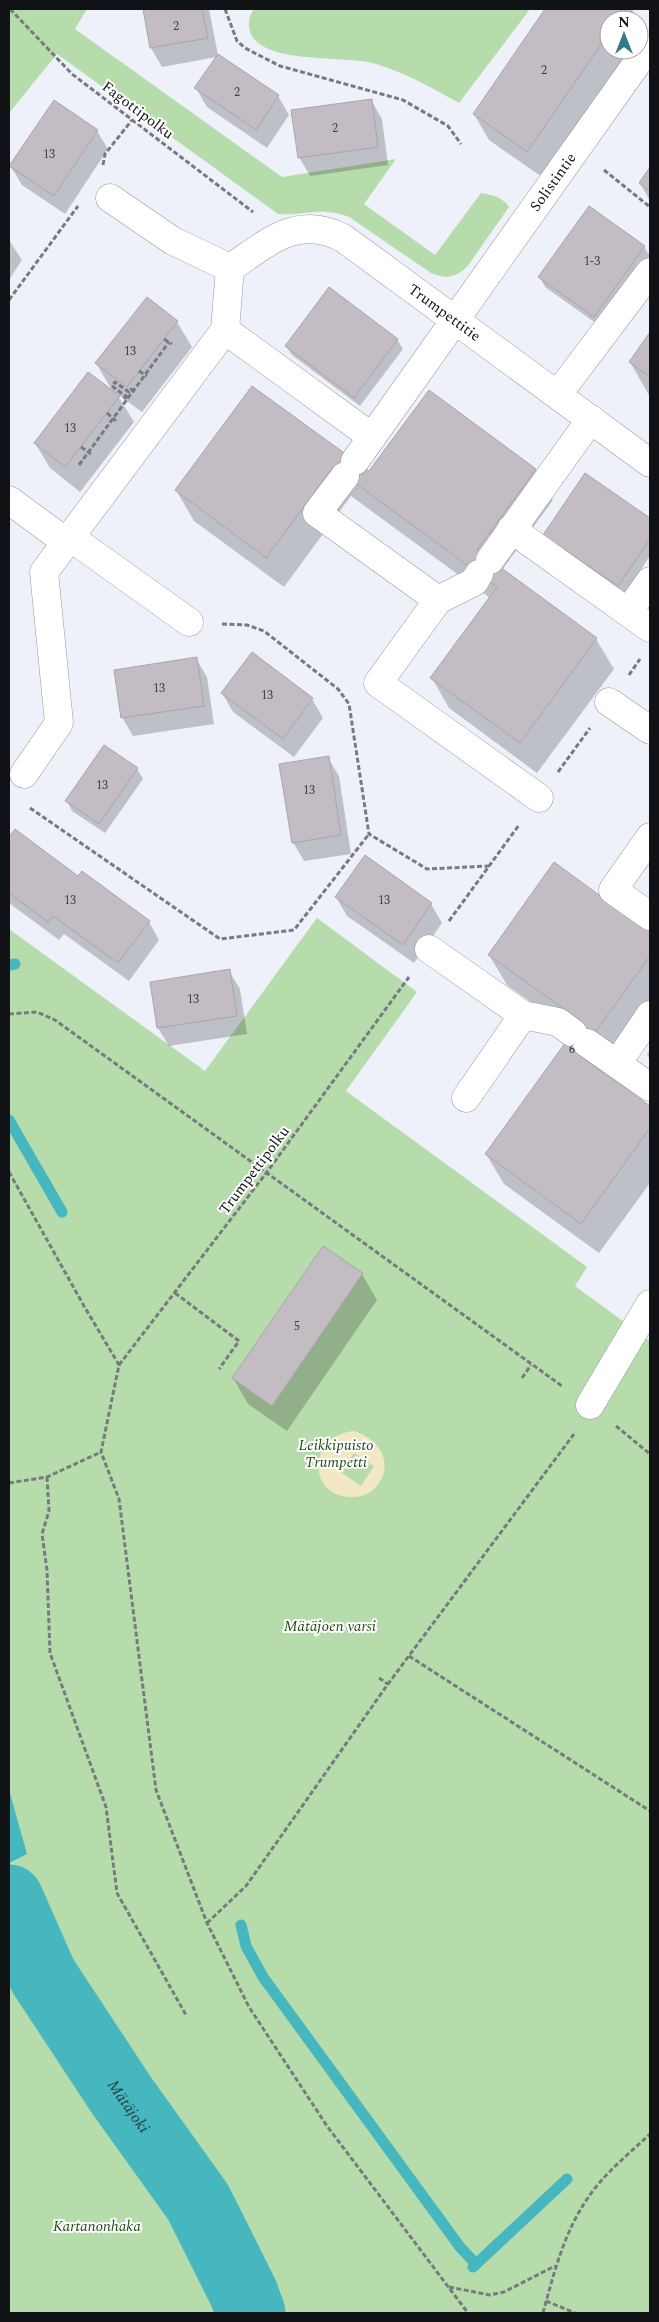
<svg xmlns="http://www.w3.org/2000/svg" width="659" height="2322" font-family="Spectral,serif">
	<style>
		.green { fill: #b6dcac }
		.sand { fill: #f2e8c3; fill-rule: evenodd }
		.water { fill: #46b6bf }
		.shadow { fill: #0003 }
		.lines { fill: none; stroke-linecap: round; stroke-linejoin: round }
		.stream { stroke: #46b6bf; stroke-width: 11 }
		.river { stroke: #46b6bf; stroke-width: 69 }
		.building { fill: #c3bcc2; stroke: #aca4ab }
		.minor-casing { stroke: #9699a1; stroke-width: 29 }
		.path { stroke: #787a80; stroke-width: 3; stroke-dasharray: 5 2.5; stroke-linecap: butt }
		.minor { stroke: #fff; stroke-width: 28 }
		.path-bridge { stroke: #787a80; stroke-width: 3; stroke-dasharray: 5 2.5; stroke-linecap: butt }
		.labels { text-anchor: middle; stroke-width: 4; stroke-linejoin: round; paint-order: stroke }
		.number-label { font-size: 12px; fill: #3e3c40 }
		.street-label { font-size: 15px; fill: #111215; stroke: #fff }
		.park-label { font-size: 15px; font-style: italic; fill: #224b16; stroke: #fff }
		.water-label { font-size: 16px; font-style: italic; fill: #253e41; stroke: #fff }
	</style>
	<rect width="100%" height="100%" fill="#eef1fa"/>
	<g class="green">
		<path d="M9,9H87L75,29L282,177L396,159L364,204L435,255L481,193C492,195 503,197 509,207L467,267C455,278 446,279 431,273L349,217C319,206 306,216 278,214L57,54L9,113Z"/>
		<path d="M254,9H530L459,103C432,88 406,73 376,64C349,55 264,65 251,34C247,24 249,16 254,9Z"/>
		<polygon points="317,918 417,992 346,1091 587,1267 575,1286 650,1341 650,2313 9,2313 9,929 205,1071"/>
	</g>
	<path class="sand" d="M353,1431C377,1437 396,1462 377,1486C371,1493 362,1497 353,1497C308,1498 306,1437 353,1431ZM354,1453L374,1466L361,1486L341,1472Z"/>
	<polygon class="water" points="9,1790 27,1854 9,1863"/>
	<g class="shadow">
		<polygon points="144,9 209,9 218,55 278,96 289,115 267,148 207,107 196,88 217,57 162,67 151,48"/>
		<polygon points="547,9 632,9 638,20 609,20 609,50 630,50 542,177 489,140 474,114"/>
		<polygon points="639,22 644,30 639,37"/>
		<polygon points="371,100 382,119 388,165 310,176 299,157"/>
		<polygon points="97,131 108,149 65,214 22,185 11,167"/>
		<polygon points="650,169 650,201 640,183"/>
		<polygon points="9,240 22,260 9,280"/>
		<polygon points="644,247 650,256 600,326 545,287 540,277"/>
		<polygon points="177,322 192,347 142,412 117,394 134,422 80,492 50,468 35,443 113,392 96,363"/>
		<polygon points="650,334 650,397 630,362"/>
		<polygon points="397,339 403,349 360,406 292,355 286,346"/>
		<polygon points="252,387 370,473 535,470 553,500 502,570 596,639 614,669 537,773 449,708 432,678 490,598 351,496 284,587 194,521 176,490"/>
		<polygon points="585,475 650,519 650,556 624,595 550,544 544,535"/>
		<polygon points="252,654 312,699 323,718 294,757 233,712 222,693"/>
		<polygon points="196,659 207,677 214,724 133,736 122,717"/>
		<polygon points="105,747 137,769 143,779 105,833 72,811 67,801"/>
		<polygon points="328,758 339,776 351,854 304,861 293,842"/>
		<polygon points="15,831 78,878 149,922 159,940 129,981 64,934 59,940 9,903 9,840"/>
		<polygon points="365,857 431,904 442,923 414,963 347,916 336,897"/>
		<polygon points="650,927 650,1010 604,1074 650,1108 650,1183 599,1253 504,1184 486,1154 574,1033 507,985 489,955 647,932"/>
		<polygon points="229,971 240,989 247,1034 169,1046 158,1028"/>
		<polygon points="650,1050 650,1060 647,1054"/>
		<polygon points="362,1274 377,1300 287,1431 248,1404 233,1378"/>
	</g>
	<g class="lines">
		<g class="stream">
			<polyline points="9,965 15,964"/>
			<polyline points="9,1120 62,1212"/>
			<polyline points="241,1925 246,1946 263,1977 460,2247 476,2264"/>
			<polyline points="473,2267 567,2179"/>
		</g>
		<path class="river" id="s1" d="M9,1899L43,1976L122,2096L198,2202L244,2294L251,2313"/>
	</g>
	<g class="building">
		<polygon points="143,9 202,9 208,38 150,48"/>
		<polygon points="545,9 626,9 618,20 609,20 609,33 527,152 473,114"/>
		<polygon points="218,54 279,95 256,130 194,88"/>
		<polygon points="372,99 378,147 298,158 291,110"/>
		<polygon points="54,100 98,130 54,196 9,166"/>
		<polygon points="650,167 650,191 639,183"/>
		<polygon points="589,206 645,246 594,317 538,277"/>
		<polygon points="329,287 398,339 354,398 285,346"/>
		<polygon points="147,297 178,321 127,387 95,363"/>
		<polygon points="650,332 650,377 629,362"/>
		<polygon points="88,372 120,396 65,467 34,443"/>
		<polygon points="252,386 369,471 429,390 536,469 477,550 597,638 520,743 430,678 497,587 333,467 266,558 175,490"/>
		<polygon points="585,473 650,518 650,539 618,586 543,535"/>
		<polygon points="252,652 313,698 283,739 221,693"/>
		<polygon points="197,657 204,706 121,718 114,670"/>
		<polygon points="104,745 138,768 99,824 65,801"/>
		<polygon points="329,756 341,835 292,843 279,764"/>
		<polygon points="15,829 78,876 82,871 150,921 118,963 53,916 48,922 9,893 9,837"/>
		<polygon points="365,855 432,903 403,945 335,897"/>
		<polygon points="554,862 647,930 650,925 650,956 579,1055 650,1106 650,1128 581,1224 485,1154 581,1021 488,955"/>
		<polygon points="230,969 237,1016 157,1028 150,982"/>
		<polygon points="323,1246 363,1273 272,1406 232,1378"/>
	</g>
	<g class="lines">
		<defs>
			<g id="minor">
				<polyline points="110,198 173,241 230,268"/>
				<path id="s2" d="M230,268C268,243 297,214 343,238L650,463"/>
				<polyline points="225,330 372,437"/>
				<polyline points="558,394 650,272"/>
				<path id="s3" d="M355,461L650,45"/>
				<polyline points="345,476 317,513 438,600"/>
				<polyline points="9,500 66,542"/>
				<polyline points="511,529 650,628"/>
				<polyline points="70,537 189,622"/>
				<polyline points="490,560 591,419"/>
				<polyline points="479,574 474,582 438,600 378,683 539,798"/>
				<polyline points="628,612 650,581"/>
				<polyline points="609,702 650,730"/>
				<polyline points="24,774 59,723 44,572 225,330 230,268"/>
				<polyline points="650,837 613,890 650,916"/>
				<polyline points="429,949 523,1015 558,1022 573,1033"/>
				<polyline points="587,1043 650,1087"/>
				<polyline points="617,1064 650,1015"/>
				<polyline points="466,1098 523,1015"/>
				<polyline points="590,1405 650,1304"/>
			</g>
		</defs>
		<use href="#minor" class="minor-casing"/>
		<g class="path">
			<polyline points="10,9 72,74 253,212"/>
			<polyline points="225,9 237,41 245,48 280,66 403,100 448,126 461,144"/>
			<polyline points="103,165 105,154 132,120"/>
			<polyline points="604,170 650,207"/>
			<polyline points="9,300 78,206"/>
			<polyline points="164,339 172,344"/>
			<polyline points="139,371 147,376"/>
			<polyline points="128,398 112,386 115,382 129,392 131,389 136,392"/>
			<polyline points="107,413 116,421"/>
			<polyline points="81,447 91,454"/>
			<polyline points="222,624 247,625 264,631 338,689 349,704 369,834 427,869 489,866"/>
			<polyline points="629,675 640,659"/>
			<polyline points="558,772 590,728"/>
			<polyline points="30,808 220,939 294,930 369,834"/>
			<polyline points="449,921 519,825"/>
			<polyline points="9,1014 37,1012 55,1020 562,1386"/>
			<polyline points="9,1172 84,1306 119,1365 101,1452 119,1499 156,1790 207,1923 249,2007 327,2126 468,2313"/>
			<polyline points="175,1293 239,1341 219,1369"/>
			<polyline points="119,1365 267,1172 409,977"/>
			<polyline points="522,1378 531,1365"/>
			<polyline points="616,1426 650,1454"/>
			<polyline points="47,1477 49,1511 42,1534 47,1570 50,1653 106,1807 117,1893 186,2015"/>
			<polyline points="9,1483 47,1477 101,1452"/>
			<polyline points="409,1656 650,1811"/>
			<polyline points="379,1678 388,1684"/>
			<polyline points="207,1923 246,1886 388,1684 574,1434"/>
			<polyline points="449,2287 490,2295 504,2292 555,2266"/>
			<polyline points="546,2301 575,2313"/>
			<path d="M543,2313C555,2269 566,2224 596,2187C611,2168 632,2151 650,2134"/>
		</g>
		<use href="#minor" class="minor"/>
		<g class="path-bridge">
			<polyline points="124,399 129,392"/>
			<polyline points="79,465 169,342"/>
		</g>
	</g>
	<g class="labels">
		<g class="number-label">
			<text x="176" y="30">2</text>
			<text x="544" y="74">2</text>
			<text x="237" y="96">2</text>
			<text x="335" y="132">2</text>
			<text x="49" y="158">13</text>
			<text x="592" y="265">1-3</text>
			<text x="130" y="355">13</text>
			<text x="70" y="432">13</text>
			<text x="159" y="692">13</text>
			<text x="267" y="699">13</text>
			<text x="102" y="789">13</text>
			<text x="309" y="794">13</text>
			<text x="70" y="904">13</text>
			<text x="384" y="904">13</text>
			<text x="193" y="1003">13</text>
			<text x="572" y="1053">6</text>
			<text x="297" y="1330">5</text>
		</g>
		<g class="street-label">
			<text transform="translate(138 110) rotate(37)" y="5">Fagottipolku</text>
			<text dy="5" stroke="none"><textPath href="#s3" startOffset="342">Solistintie</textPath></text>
			<text dy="5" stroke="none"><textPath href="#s2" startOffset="251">Trumpettitie</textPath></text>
			<text transform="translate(254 1170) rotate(-53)" y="5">Trumpettipolku</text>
		</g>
		<g class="park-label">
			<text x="336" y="1450">Leikkipuisto<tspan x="336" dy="17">Trumpetti</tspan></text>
			<text x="330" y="1631">Mätäjoen varsi</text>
			<text x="97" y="2231">Kartanonhaka</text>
		</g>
		<g class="water-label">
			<text dy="6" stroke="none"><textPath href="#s1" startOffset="240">Mätäjoki</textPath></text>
		</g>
	</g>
	<rect width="659" height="2322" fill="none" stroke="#111215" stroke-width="20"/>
	<g transform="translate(624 35)"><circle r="24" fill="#ffffff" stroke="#a0a0a1"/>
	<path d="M0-4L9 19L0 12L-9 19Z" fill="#357b86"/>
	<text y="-8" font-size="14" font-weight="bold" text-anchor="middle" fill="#111215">N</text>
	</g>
</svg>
